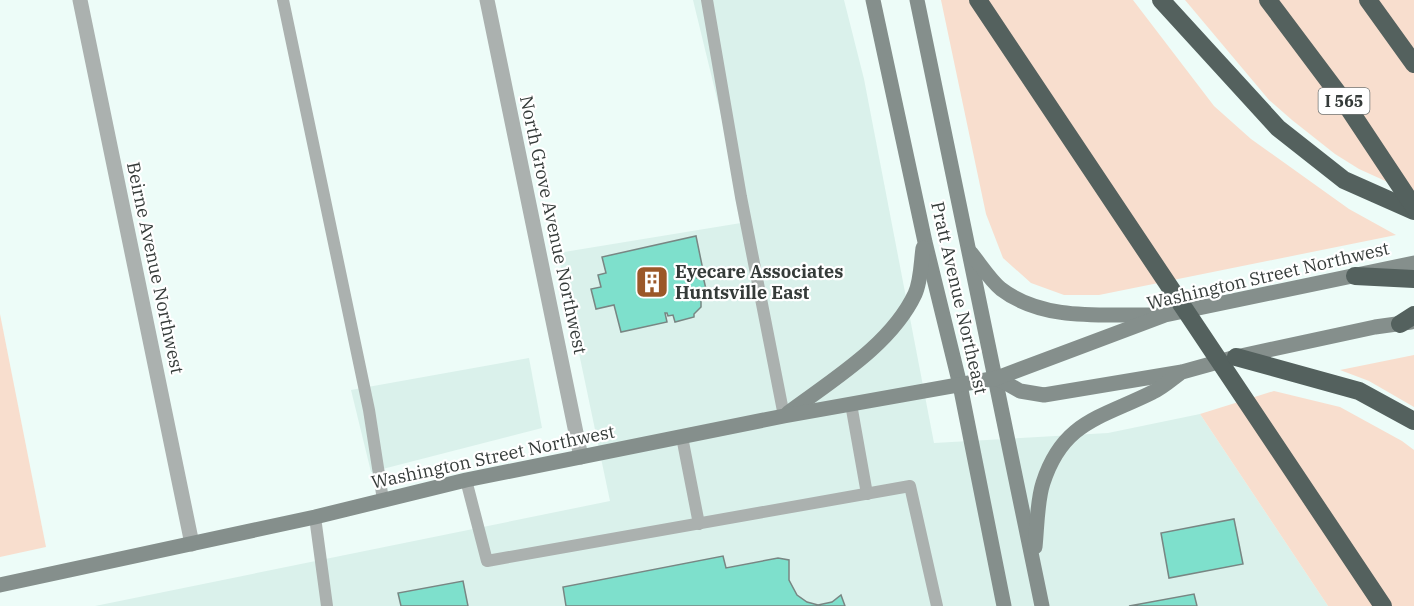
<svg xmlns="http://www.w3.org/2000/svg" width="1414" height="606" font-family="'IBM Plex Serif',serif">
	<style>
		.built { fill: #daf1eb }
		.green { fill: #f8dece }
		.building { fill: #7ee0cc; stroke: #788683; stroke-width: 1.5 }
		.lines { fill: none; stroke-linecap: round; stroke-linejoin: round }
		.service { stroke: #abb1af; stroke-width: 12 }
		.minor { stroke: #abb1af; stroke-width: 15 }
		.secondary { stroke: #858f8c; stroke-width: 15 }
		.motorway { stroke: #54615e; stroke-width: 18 }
		.labels { text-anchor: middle; stroke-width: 4.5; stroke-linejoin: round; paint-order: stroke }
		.shield { fill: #fff; stroke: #727674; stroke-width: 1.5 }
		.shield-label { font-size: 16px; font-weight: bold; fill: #353b39 }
		.street-label { font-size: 18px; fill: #353b39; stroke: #fff }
		.poi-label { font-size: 18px; font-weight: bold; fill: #353b39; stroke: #fff; text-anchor: start }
	</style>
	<rect width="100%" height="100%" fill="#edfcf8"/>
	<g class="built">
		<polygon points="693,0 844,0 864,79 934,443 1108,433 1200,414 1328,606 95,606 610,501 558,253 747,222"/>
		<polygon points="529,358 542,428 371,472 351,390"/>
	</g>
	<g class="green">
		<polygon points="941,0 1133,0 1214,106 1251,139 1349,209 1396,235 1099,295 1064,295 1031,283 1003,258 986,214"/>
		<polygon points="1185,0 1414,0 1414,194 1359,169 1335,154 1292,120 1269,100"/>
		<polygon points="0,314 46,547 0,557"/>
		<polygon points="1414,355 1414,407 1369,381 1340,370"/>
		<polygon points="1274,391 1340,407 1402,441 1414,450 1414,606 1328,606 1200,414"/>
	</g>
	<g class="building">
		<polygon points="696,236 703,270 694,272 694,275 696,274 697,278 703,276 708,298 701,299 701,307 694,314 694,317 675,322 673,315 668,316 667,313 665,313 667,322 621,332 614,305 596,309 591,289 601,287 598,275 606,273 602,257"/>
		<polygon points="1234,519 1243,564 1169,578 1161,533"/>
		<polygon points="723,556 726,568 778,558 789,560 789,580 797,595 807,602 818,605 832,602 841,595 845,606 566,606 563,587"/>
		<polygon points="463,581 468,606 401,606 398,593"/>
		<polygon points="1194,594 1197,606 1129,606"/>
	</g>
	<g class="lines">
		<g class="service">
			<polyline points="283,0 369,410 383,500"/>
			<polyline points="707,0 741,197 784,416"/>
			<polyline points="851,404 867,494"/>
			<polyline points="682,437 699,524"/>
			<polyline points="466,480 487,561 910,486 937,606"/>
			<polyline points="315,517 327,606"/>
		</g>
		<g class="minor">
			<polyline points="80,0 192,544"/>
			<polyline points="487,0 581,457"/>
		</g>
		<g class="secondary">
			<polyline points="873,0 925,242 960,385 1004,606"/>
			<polyline points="917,0 1042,606"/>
			<path d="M971,253C980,264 990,280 1001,289C1044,322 1105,314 1156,315"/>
			<polyline points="997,378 1020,391 1044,395 1182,372 1236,357 1375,327 1411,322"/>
			<path d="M788,413C832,380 891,345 915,294C921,281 921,262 923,248"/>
			<path d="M1035,547C1037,528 1037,501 1043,483C1063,421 1101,418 1153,392C1162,388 1171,380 1179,374"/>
			<polyline points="0,585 315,517 466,480 784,416 997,378 1165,315 1414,263"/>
		</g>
		<g class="motorway">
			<polyline points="978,0 1383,606"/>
			<polyline points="1161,0 1278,128 1344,180 1414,211"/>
			<polyline points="1268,0 1343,100 1414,207"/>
			<polyline points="1368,0 1414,64"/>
			<polyline points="1355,276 1414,279"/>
			<polyline points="1400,324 1414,315"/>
			<polyline points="1236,357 1359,391 1414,421"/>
		</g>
	</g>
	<defs>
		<symbol id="building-square" viewBox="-11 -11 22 22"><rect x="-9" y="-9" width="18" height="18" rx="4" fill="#9b5829" stroke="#fff"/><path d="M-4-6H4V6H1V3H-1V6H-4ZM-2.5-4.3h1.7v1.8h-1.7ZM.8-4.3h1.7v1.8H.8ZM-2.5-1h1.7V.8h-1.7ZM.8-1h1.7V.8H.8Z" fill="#fff"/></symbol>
	</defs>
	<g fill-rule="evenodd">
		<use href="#building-square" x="633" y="263" width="38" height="38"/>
	</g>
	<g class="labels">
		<rect class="shield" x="1318.5" y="88" width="51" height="26" rx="4.5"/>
		<g class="shield-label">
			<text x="1344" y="107">I 565</text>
		</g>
		<g class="street-label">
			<text transform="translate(553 225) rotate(78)" y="6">North Grove Avenue Northwest</text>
			<text transform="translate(155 268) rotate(78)" y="6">Beirne Avenue Northwest</text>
			<text transform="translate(1268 276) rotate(-13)" y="6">Washington Street Northwest</text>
			<text transform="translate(959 298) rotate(77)" y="6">Pratt Avenue Northeast</text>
			<text transform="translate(493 457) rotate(-12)" y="6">Washington Street Northwest</text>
		</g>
		<g class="poi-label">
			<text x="675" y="278">Eyecare Associates<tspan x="675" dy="21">Huntsville East</tspan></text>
		</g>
	</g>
</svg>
